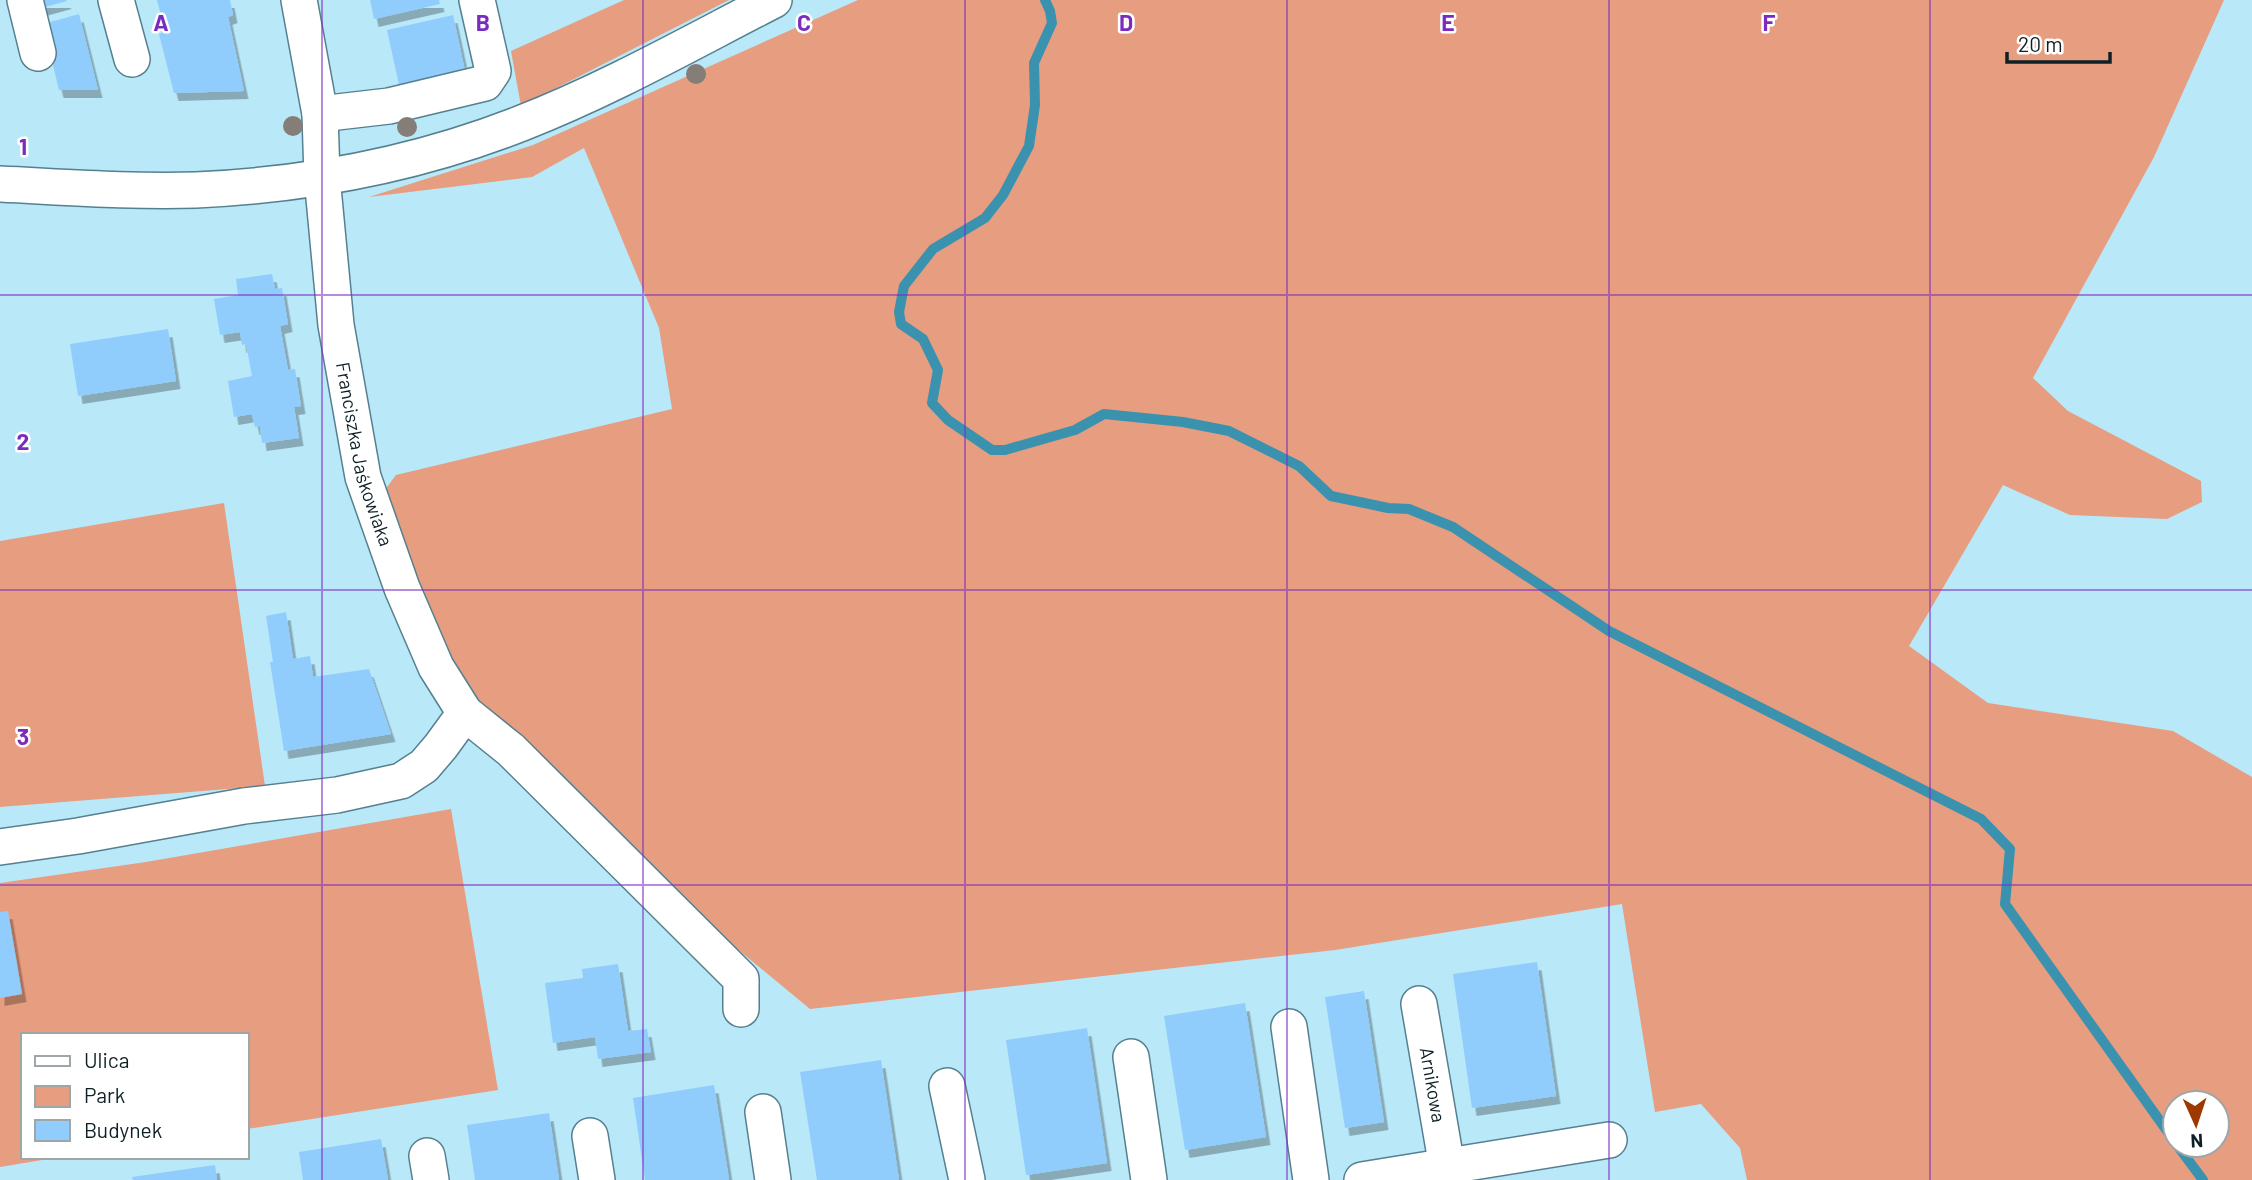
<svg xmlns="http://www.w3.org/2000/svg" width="2252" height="1180" font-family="Barlow,sans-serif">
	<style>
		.green { fill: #e69d80; fill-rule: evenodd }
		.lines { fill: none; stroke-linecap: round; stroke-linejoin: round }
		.stream { stroke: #3a92af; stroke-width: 10 }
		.building { fill: #90cdfd; filter: url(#shadow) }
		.minor-casing { stroke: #55808f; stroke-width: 38 }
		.minor { stroke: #fff; stroke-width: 35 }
		.tree { fill: #857d77 }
		.grid { fill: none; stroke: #7b2cbf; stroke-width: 2; stroke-opacity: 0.55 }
		.labels { text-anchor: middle; stroke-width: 5; stroke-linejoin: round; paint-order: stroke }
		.street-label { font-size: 19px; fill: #0e2026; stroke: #fff }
		.grid-label { font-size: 23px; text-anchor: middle; font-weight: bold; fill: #7b2cbf; stroke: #fff; stroke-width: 5; stroke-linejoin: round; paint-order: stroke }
	</style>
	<defs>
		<filter id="shadow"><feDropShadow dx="4.5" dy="8" stdDeviation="0" flood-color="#0004"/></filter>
	</defs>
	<rect width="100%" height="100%" fill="#b9e8f9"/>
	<g class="green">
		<polygon points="624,0 729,0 521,106 511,51"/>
		<path d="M858,0H2224L2154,157L2033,378L2068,411L2201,481L2202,502L2167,519L2070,515L2003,485L1909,646L1988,703L2173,731L2252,777V1180H1747L1740,1148L1701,1104L1655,1112L1622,904L1335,950L810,1009L671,894L476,699L449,662L381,495L396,475L672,409L659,328L584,148L532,177L369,197L533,145ZM2175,1103H2217V1145H2175Z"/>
		<polygon points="224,503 265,786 0,807 0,541"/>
		<polygon points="451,809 498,1090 247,1129 247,1035 23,1035 23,1157 60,1157 0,1167 0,883 146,862"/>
	</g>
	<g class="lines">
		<g class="stream">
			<polyline points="1045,0 1050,11 1052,23 1034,63 1035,105 1029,146 1003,195 985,218 933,249 904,286 899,312 901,324 923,339 938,370 932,403 948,420 992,450 1005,450 1075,430 1104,414 1183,422 1229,431 1299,466 1331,496 1388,508 1409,509 1453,527 1609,631 1981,819 2010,849 2005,904 2175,1142"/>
			<polyline points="2177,1145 2203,1180"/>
		</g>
	</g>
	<g class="building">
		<polygon points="35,0 66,0 67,1 38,9"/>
		<polygon points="157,0 230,0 233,15 228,17 244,91 174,93 159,34 165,31"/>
		<polygon points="370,0 439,0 440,4 374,19"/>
		<polygon points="79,14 98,90 59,90 43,24"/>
		<polygon points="453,15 465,71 399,85 387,30"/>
		<polygon points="272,274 275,289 282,288 288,324 280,326 288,370 295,369 301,406 294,407 299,438 262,443 260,426 255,427 252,414 234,417 228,381 252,376 246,344 242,345 240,332 220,335 214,299 238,295 236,279"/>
		<polygon points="168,329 176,381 78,396 70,344"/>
		<polygon points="286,612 293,659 310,656 313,677 369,669 391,734 284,751 270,662 273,662 266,616"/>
		<polygon points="8,911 22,994 0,998 0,912"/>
		<polygon points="1537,962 1556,1096 1472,1108 1453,974"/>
		<polygon points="618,964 628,1031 647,1029 651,1052 598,1059 595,1037 553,1043 545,983 583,978 582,969"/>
		<polygon points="1364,991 1384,1122 1345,1128 1325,997"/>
		<polygon points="1245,1003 1266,1137 1185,1150 1164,1016"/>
		<polygon points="1087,1028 1107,1163 1026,1175 1006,1040"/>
		<polygon points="881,1060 899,1180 817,1180 800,1072"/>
		<polygon points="714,1085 729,1180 645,1180 633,1098"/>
		<polygon points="549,1113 559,1180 475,1180 467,1125"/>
		<polygon points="381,1139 388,1180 303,1180 299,1152"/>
		<polygon points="215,1165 217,1180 133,1180 132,1177"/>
	</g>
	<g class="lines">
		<defs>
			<g id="minor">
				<polyline points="25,0 38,53"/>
				<polyline points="116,0 132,59"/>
				<path id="s1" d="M299,0L320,114L322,177L336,325L363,477L402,588L436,667L465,713L511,750L741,979V1009"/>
				<polyline points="320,114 389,106 485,83 493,71 477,0"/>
				<path d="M0,184C65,187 131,192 196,190C307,185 418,164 522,123C609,89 690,43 774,0"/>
				<polyline points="0,847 78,836 244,806 337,795 401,781 424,766 441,746 465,713"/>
				<path id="s2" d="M1419,1004L1447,1167"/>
				<polyline points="1289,1027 1311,1180"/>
				<polyline points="1131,1057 1149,1180"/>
				<polyline points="947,1086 967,1180"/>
				<polyline points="763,1112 773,1180"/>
				<polyline points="590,1136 597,1180"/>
				<polyline points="427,1156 431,1180"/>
				<polyline points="1362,1180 1609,1140"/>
			</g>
		</defs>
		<use href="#minor" class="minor-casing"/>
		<use href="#minor" class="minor"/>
	</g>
	<g class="tree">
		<circle cx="696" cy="74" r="10"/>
		<circle cx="293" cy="126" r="10"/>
		<circle cx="407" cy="127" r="10"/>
	</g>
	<path class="grid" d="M322,0V1180M643,0V1180M965,0V1180M1287,0V1180M1609,0V1180M1930,0V1180M0,295H2252M0,590H2252M0,885H2252"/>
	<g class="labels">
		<g class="street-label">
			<text dy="7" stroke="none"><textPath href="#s1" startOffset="460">Franciszka Jaśkowiaka</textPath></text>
			<text dy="7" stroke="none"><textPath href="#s2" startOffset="82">Arnikowa</textPath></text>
		</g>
	</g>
	<g class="grid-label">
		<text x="161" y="31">A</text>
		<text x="483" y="31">B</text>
		<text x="804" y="31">C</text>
		<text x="1126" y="31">D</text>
		<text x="1448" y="31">E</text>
		<text x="1769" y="31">F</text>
		<text x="23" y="155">1</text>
		<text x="23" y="450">2</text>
		<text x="23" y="745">3</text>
	</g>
	<rect x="21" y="1033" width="228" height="126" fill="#ffffff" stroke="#9fa6a8" stroke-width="2"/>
	<rect x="35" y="1056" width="35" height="10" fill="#ffffff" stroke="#9fa6a8" stroke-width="2"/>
	<text x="84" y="1068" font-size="21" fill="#0e2026">Ulica</text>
	<rect x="35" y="1086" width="35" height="21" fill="#e69d80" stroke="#9fa6a8" stroke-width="2"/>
	<text x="84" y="1103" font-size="21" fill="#0e2026">Park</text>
	<rect x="35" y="1120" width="35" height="21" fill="#90cdfd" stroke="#9fa6a8" stroke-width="2"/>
	<text x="84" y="1138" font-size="21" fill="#0e2026">Budynek</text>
	<g transform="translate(2196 1124) rotate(177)"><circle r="33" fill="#ffffff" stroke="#9fa6a8" stroke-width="2"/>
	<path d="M0-5L12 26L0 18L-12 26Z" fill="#9d3900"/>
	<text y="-10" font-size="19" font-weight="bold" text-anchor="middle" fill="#0e2026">N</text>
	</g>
	<path d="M2007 52v10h103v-10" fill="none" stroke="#0e2026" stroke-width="3.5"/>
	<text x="2018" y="52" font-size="21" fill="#0e2026" stroke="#ffffff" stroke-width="5" paint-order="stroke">20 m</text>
</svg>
